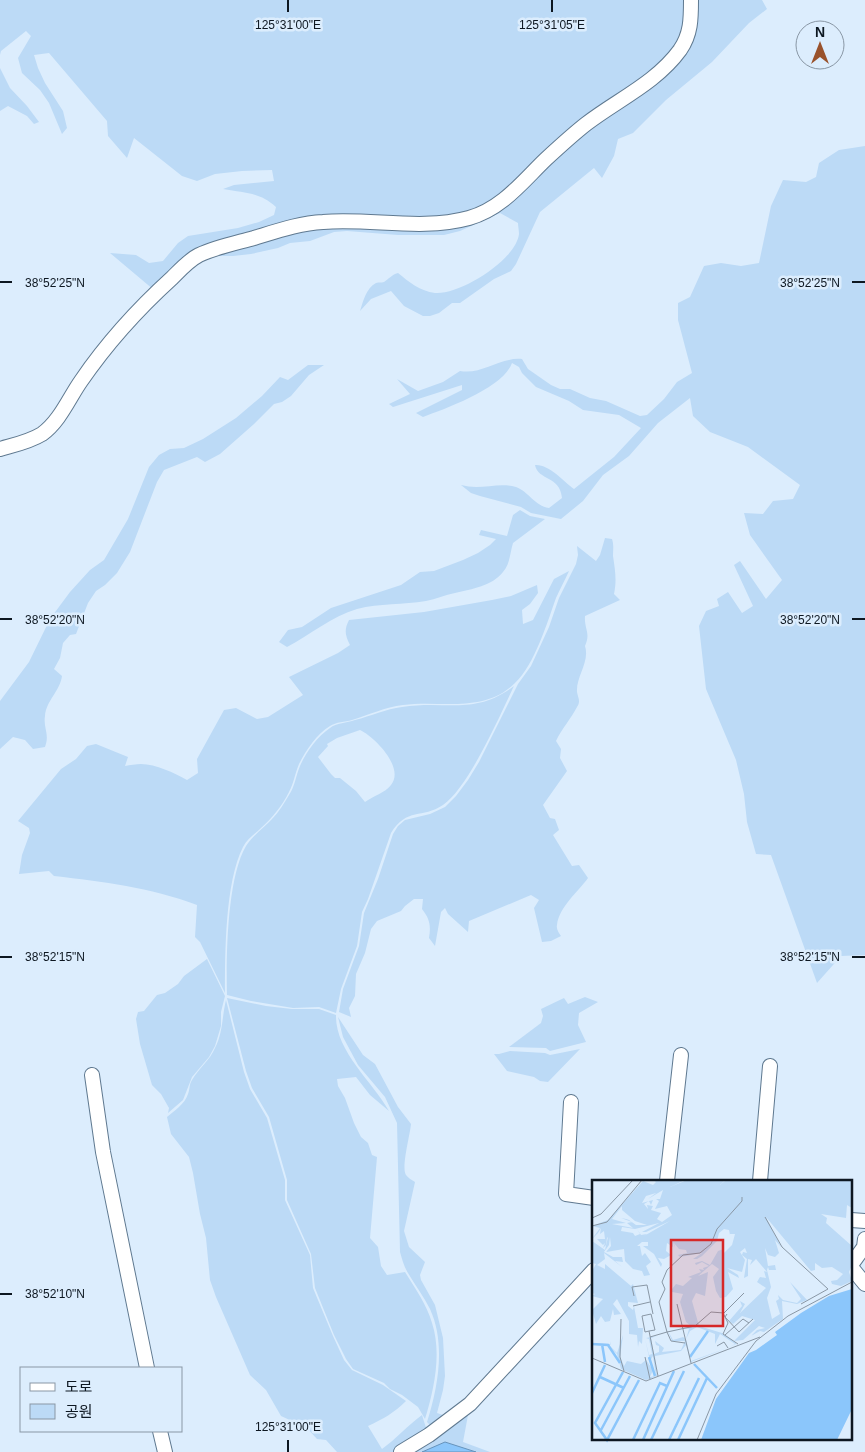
<svg xmlns="http://www.w3.org/2000/svg" width="865" height="1452" font-family="Arial,'Noto Sans KR',sans-serif">
	<style>
		.green { fill: #bcdaf6; fill-rule: evenodd }
		.water { fill: #8bc6fb; stroke: #6592ba }
		.lines { fill: none; stroke-linecap: round; stroke-linejoin: round }
		.minor-casing { stroke: #5f7990; stroke-width: 16 }
		.minor { stroke: #fff; stroke-width: 14 }
		.ticks { fill: none; stroke: #0d1721; stroke-width: 2 }
		.inset-river { fill: none; stroke: #8bc6fb; stroke-width: 2.5 }
		.inset-road { fill: none; stroke: #8997a5; stroke-width: 1 }
		.view { fill: #d62828; fill-opacity: 0.15; stroke: #d62828; stroke-width: 2.5 }
		.inset-edge { fill: none; stroke: #0d1721; stroke-width: 2.5 }
		.ticks-label { font-size: 12px; text-anchor: middle; fill: #0d1721; stroke: #dcedfd; stroke-width: 5; stroke-linejoin: round; paint-order: stroke }
	</style>
	<rect width="100%" height="100%" fill="#dcedfd"/>
	<g class="green">
		<path d="M0,0H690L677,52L527,177L468,217L339,220L228,243L154,290L110,253L136,255L149,263L163,261L178,243L188,236L238,228L259,222L274,215L276,207C259,192 245,193 223,189L234,185L274,181L272,170L242,171L215,174L197,181L182,176L134,138L127,158L108,136L107,121L49,53L34,55L38,68L45,83L63,111L67,128L62,134L49,103L40,90L22,73L18,58L31,36L26,31L1,51L0,55Z"/>
		<path d="M695,0H762L767,9L749,23L712,62L666,100L633,133L618,139L614,156L602,178L594,168L540,212L516,264L511,271L494,279L460,303H452L439,313L430,316H423L404,306L391,291L371,299L360,311C363,302 366,288 376,283C379,282 381,283 384,282C389,279 391,275 398,273C409,282 420,291 435,293C460,295 516,260 519,234C519,231 518,226 518,223L500,213L460,231L444,235H398L347,231L334,232L310,241L290,243L278,248L251,254L233,256H210L313,227L460,224L548,160L677,59Z"/>
		<polygon points="0,68 10,88 27,106 39,122 34,124 27,116 8,106 0,111"/>
		<path d="M865,146V955L841,956L817,983L771,855L756,854L747,822L744,794L736,760L706,689L699,626L706,611L719,606L717,599L728,592L742,613L753,606L734,565L740,561L766,599L782,580L750,535L744,513L763,514L773,501L793,499L800,485L748,447L710,432L693,416L690,398L658,423L629,456L603,475L583,501L561,519L531,513L521,507L480,496L471,493L461,485C466,486 471,487 476,487C489,487 503,483 516,487C529,492 535,506 549,508L562,498C560,475 538,481 535,465C549,464 563,481 574,489L614,457L641,428L619,415L583,410L569,401L536,387L522,373L519,367L512,363C503,388 447,408 423,417L416,413L462,390V385L393,407L389,404L410,394L397,379L418,391L443,382L460,371C482,375 500,357 522,359L528,369L551,385L560,389H570L590,398L606,401L640,416L647,415L664,399L677,382L692,373L678,320V303L690,297L704,266L721,263L741,266L759,263L771,206L783,180L806,182L816,177L819,163L839,150Z"/>
		<path d="M308,365H324L309,375L291,396L282,402L274,404L254,424L220,454L205,462L197,457L164,470L157,482L130,552L117,573L105,585L96,591L88,603L76,634L70,635L63,643L60,658L54,669L62,676C60,691 46,701 45,716C43,728 50,734 45,747L33,749L25,740L13,737L0,749V701L29,662L50,619L70,592L90,570L104,560L128,519L149,467L159,455L170,449L184,448L203,439L236,418L262,396L280,377L288,380Z"/>
		<path d="M520,510L530,516L545,519L513,543C510,553 510,564 503,572C492,586 472,589 455,593C445,595 436,599 426,601C403,605 380,603 357,609C332,616 310,635 287,647L279,642L288,630L302,627L331,608L401,585L420,572L434,571L463,560L478,553L490,545L496,539L479,535L481,530L507,536L513,515Z"/>
		<path d="M605,538L612,539C614,545 613,550 613,556C615,570 617,580 614,594L620,600L585,616C584,629 591,633 585,646C590,662 576,676 577,692C578,698 581,701 577,707C571,719 562,728 556,741L561,749L560,758L567,771L543,805L550,818L555,819L559,830L553,835L572,866L579,865L588,878C578,892 559,907 557,925C556,929 559,933 561,936L551,941L542,942L534,908L539,900L531,895L469,921L468,932L448,914L445,908L441,912L435,946L429,938C431,926 430,919 422,909L423,899H414L405,906L401,911L377,921L371,929L365,953L356,974L355,996L349,1008L351,1017L339,1012L343,989L359,946L364,913L378,879L393,834L398,826L405,820L430,814L445,807L456,796L468,780L479,762L518,684L531,666L549,627L559,598L576,564L578,555L577,546L596,561L600,555Z"/>
		<path d="M569,571C565,580 560,589 556,598C547,623 535,664 515,683C484,714 441,700 403,705C385,707 369,715 352,720C345,722 336,722 330,726C317,734 306,750 299,764C295,773 294,783 289,792C282,806 272,818 261,828C255,834 247,839 243,847C225,882 225,954 225,993L200,942L195,937L197,905C149,887 104,882 54,876L49,871L19,874L22,855L30,833L29,828L18,821L61,769L76,759L87,746L96,744L128,757L125,766C130,765 136,764 141,764C156,764 174,773 187,780L198,773L197,759L224,710L236,708L257,719L268,717L303,695L289,677L338,653L350,645C345,635 344,630 349,620L424,612L492,600L511,596L537,585L538,593L530,604L522,610L523,624L533,620L554,579Z"/>
		<path d="M514,686C500,715 469,787 443,805C422,819 407,807 391,833L368,899L362,912L357,946L341,989L336,1013L319,1007L293,1008L251,1001L227,995C226,957 227,878 246,846C252,836 264,828 272,819C279,812 284,803 289,795C295,786 296,775 300,766C306,752 317,737 330,728C336,723 347,723 355,720C371,716 386,709 402,707C446,700 474,716 514,686ZM360,730C375,737 405,768 391,785C385,793 373,796 365,802L356,791L340,778H335L331,774L318,757L328,746L327,744L337,738Z"/>
		<polygon points="207,959 225,996 221,1012 221,1026 215,1046 209,1057 192,1077 183,1100 168,1113 169,1108 161,1094 152,1085 140,1044 136,1019 138,1012 144,1011 157,995 165,993 178,984 184,976"/>
		<polygon points="585,997 598,1002 579,1013 578,1025 586,1042 550,1051 546,1048 509,1047 541,1023 543,1016 541,1009 564,998 568,1004"/>
		<path d="M227,998L266,1006L292,1009H319L336,1015C335,1051 373,1082 389,1111L370,1095L356,1077L337,1079L338,1086L345,1098L354,1123L361,1137L368,1143L372,1155L377,1157L370,1238L378,1247L381,1266L387,1275L405,1272C415,1288 427,1305 432,1323C442,1353 434,1390 425,1419L418,1407L402,1395L390,1389L384,1383L353,1369L346,1359L334,1335L315,1288L311,1254L287,1200V1180L269,1117L252,1088L246,1071Z"/>
		<path d="M226,1000L244,1072L250,1089L267,1118L285,1180V1200L310,1255L313,1288L333,1336L344,1360L352,1370L383,1385L406,1401C394,1413 383,1419 368,1426L382,1449C396,1439 408,1425 422,1415L427,1431L404,1448L393,1452H337L326,1440L317,1439L306,1427H299L294,1422L281,1416L266,1390L250,1375L216,1297L210,1280L206,1238L200,1214L193,1173L189,1157L171,1134L167,1117C174,1111 185,1104 188,1094C190,1089 189,1085 192,1080C199,1068 210,1060 215,1048C223,1033 222,1016 226,1000Z"/>
		<path d="M338,1017L363,1055L375,1064L398,1107L411,1124C410,1135 401,1168 406,1175C408,1178 412,1180 415,1182L404,1231L409,1247L425,1262L420,1275L421,1280L435,1305L443,1338L445,1376L443,1390L437,1413L446,1416L432,1427L427,1422C438,1387 446,1344 430,1309C424,1297 415,1285 408,1273C404,1267 402,1259 400,1252L397,1123L385,1097L358,1065L343,1037Z"/>
		<polygon points="580,1049 548,1082 540,1081 534,1077 507,1071 494,1054 499,1054 510,1051 545,1053 550,1055"/>
		<polygon points="468,1415 463,1442 490,1452 476,1452 445,1442 422,1452 408,1452 447,1431"/>
	</g>
	<polygon class="water" points="445,1442 476,1452 422,1452"/>
	<g class="lines">
		<defs>
			<g id="minor">
				<path d="M0,449C14,445 29,442 42,434C60,421 69,398 81,381C107,343 139,308 172,278C180,270 189,260 199,255C216,247 236,243 254,238C277,231 300,223 323,222C372,218 421,231 469,218C502,209 523,181 546,159C559,147 572,135 586,124C617,100 656,83 680,50C691,34 691,19 691,0"/>
				<polyline points="92,1075 103,1152 147,1368"/>
				<polyline points="571,1102 566,1194 594,1198"/>
				<polyline points="667,1181 681,1055"/>
				<polyline points="760,1181 770,1066"/>
				<polyline points="851,1220 865,1221"/>
				<polyline points="851,1265 864,1247 865,1239"/>
				<polyline points="851,1267 865,1284"/>
				<polyline points="160,1431 165,1452"/>
				<polyline points="401,1452 429,1435 470,1404 594,1270"/>
			</g>
		</defs>
		<use href="#minor" class="minor-casing"/>
		<use href="#minor" class="minor"/>
	</g>
	<path class="ticks" d="M288,0V12M552,0V12M0,282H12M852,282H865M0,619H12M852,619H865M0,957H12M852,957H865M0,1294H12M288,1440V1452"/>
	<g transform="translate(592 1180)">
		<rect width="260" height="260" fill="#dcedfd"/>
		<path d="M61,0H93L78,7L95,0H133L128,5L134,0H260V28L255,25L254,38L229,34L235,38L234,43L260,66V85L257,92L260,101L249,106L240,104L239,101L245,100L251,94L240,87L230,88L223,83V90L219,91L174,37L189,67L183,60L187,73L183,77L176,75L173,68L176,86L183,85L184,90H177L176,87L175,90L179,107L175,118L180,139L188,134L184,121L187,119L186,115L191,120L205,123L209,119L198,102L215,120L205,124L190,121L191,139L172,152L168,151L159,156L165,150L173,148L167,146L151,160L142,161L163,140L150,136L141,144L137,141L150,126L148,121L153,124L148,133L174,108L165,102L168,97L174,98L172,91L175,92L164,79L158,85L160,80L156,79V96L152,98L155,79L150,75L151,72L155,73L153,68L148,72L153,80L150,92L135,88L146,95L147,98L136,92L141,109L134,117L128,118L124,111L121,97L127,89L120,84L106,96L116,92L113,116L104,113L100,121L107,146L130,153L144,163V164L137,167L143,164L128,154L123,164V154L105,147L98,151L94,159L99,181L135,168L99,182L94,165L89,171L63,176L65,196L54,200L29,189L25,174L16,165L0,163L18,164L19,161L18,166L25,173L31,155L28,177L32,186L35,181L49,184L54,180L61,190L58,197L64,196L61,176L58,181L53,159L57,175L60,174L57,159L54,158L65,156L59,158L62,174L67,172V166L64,165L63,161L72,168L70,172L89,170L93,161H80L76,151L81,160L91,157L94,159L97,149L90,148L99,146L94,142L88,122L91,114L80,112V109L84,104L91,106L100,98L96,97L109,92L107,89L112,90L111,88L117,86L110,82L104,85L103,83L110,81L118,85L126,71L132,69V73L140,65L143,54H138V50L137,55V50L132,49L127,53L125,61L110,76L105,79H101L110,73L88,77L86,75L95,73L94,70L87,69L82,63L83,68L81,62V67L75,63L74,71L79,75L72,79L66,78L70,84L69,87L62,74L51,66H56V62H50L45,66H48L50,76L53,73L59,82L54,86L58,95L52,96L50,91L41,89L33,81L32,69L14,72L19,66L18,57L17,65L12,72L21,77H30L31,82L23,81L30,87L12,73L13,79L5,85L13,89V84L39,106L41,104L46,123L36,122V126L41,130L42,126L46,148H51L50,164L47,161L46,167L45,155L37,154V141L25,119L21,124L29,134L22,135L21,129L18,141L13,142L9,136L4,144L0,130L11,119L0,116L3,114L0,113V91L4,84L0,83V61L13,70L16,57L15,58L14,65L11,68L13,63L11,65L5,59H13L12,51L8,54L9,48L6,53L0,59L8,48L0,46L16,40L51,1L61,5L64,2ZM71,10L68,19H64L67,21L63,29L75,26L80,35L70,42L65,39L69,33L59,30L61,26L55,25L56,29L52,24L57,21L59,25L61,20L50,23L54,16L64,13L56,19ZM30,26V30L43,41L55,45H44L37,40L34,39L29,38L40,42L35,43L41,48L20,44L34,43L20,39ZM78,41L52,56L55,54L49,55L45,49L48,54L43,56L41,53L29,51L30,47L43,49L67,43L50,52H54Z" fill="#bcdaf6" fill-rule="evenodd"/>
		<path d="M260,109V229L245,260H109L124,219L157,173L164,170L185,155L183,152L209,133L237,116Z" fill="#8bc6fb"/>
		<path class="inset-river" d="M0,164L16,165L28,183M10,164L13,182M57,177L63,196M98,177L116,151M102,184L125,208M31,192L3,243L15,260L47,200M8,197L32,208M0,213L13,185M9,250L38,196M41,260L68,203L75,206M51,260L82,191M59,260L92,191M77,260L107,198M86,260L115,198"/>
		<path class="inset-road" d="M173,37L190,67L236,109L209,124M0,38L9,34L41,0M0,46L15,42L50,0M42,116L40,107L55,105L61,134M85,124L99,183M41,126L58,122M131,133L136,143L131,154L146,164M135,134L133,137L147,152L161,139M29,139L28,177L32,191M57,151L63,150L59,134L50,136L53,152L57,151L66,196M75,152L67,122L73,109L70,102L75,90L91,75L108,73L119,64L125,49L150,21V17M75,152L103,146L119,132L132,133L152,113M133,155L151,139L157,143M58,157L75,152L79,161L93,163M125,166L132,162L136,168M53,177L58,199M0,178L54,201L168,157M105,260L124,214L164,161L196,136L260,102"/>
		<path class="view" d="M79,60H131V146H79Z"/>
		<rect width="260" height="260" class="inset-edge"/>
	</g>
	<g class="ticks-label">
		<text x="288" y="29">125°31'00"E</text>
		<text x="552" y="29">125°31'05"E</text>
		<text x="55" y="287">38°52'25"N</text>
		<text x="810" y="287">38°52'25"N</text>
		<text x="55" y="624">38°52'20"N</text>
		<text x="810" y="624">38°52'20"N</text>
		<text x="55" y="961">38°52'15"N</text>
		<text x="810" y="961">38°52'15"N</text>
		<text x="55" y="1298">38°52'10"N</text>
		<text x="288" y="1431">125°31'00"E</text>
	</g>
	<rect x="20" y="1367" width="162" height="65" fill="#dcedfd" stroke="#8997a5"/>
	<rect x="30" y="1383" width="25" height="8" fill="#ffffff" stroke="#8997a5"/>
	<text x="65" y="1392" font-size="15" fill="#0d1721">도로</text>
	<rect x="30" y="1404" width="25" height="15" fill="#bcdaf6" stroke="#8997a5"/>
	<text x="65" y="1417" font-size="15" fill="#0d1721">공원</text>
	<g transform="translate(820 45)"><circle r="24" fill="#dcedfd" stroke="#8997a5"/>
	<path d="M0-4L9 19L0 12L-9 19Z" fill="#99522c"/>
	<text y="-8" font-size="14" font-weight="bold" text-anchor="middle" fill="#0d1721">N</text>
	</g>
</svg>
